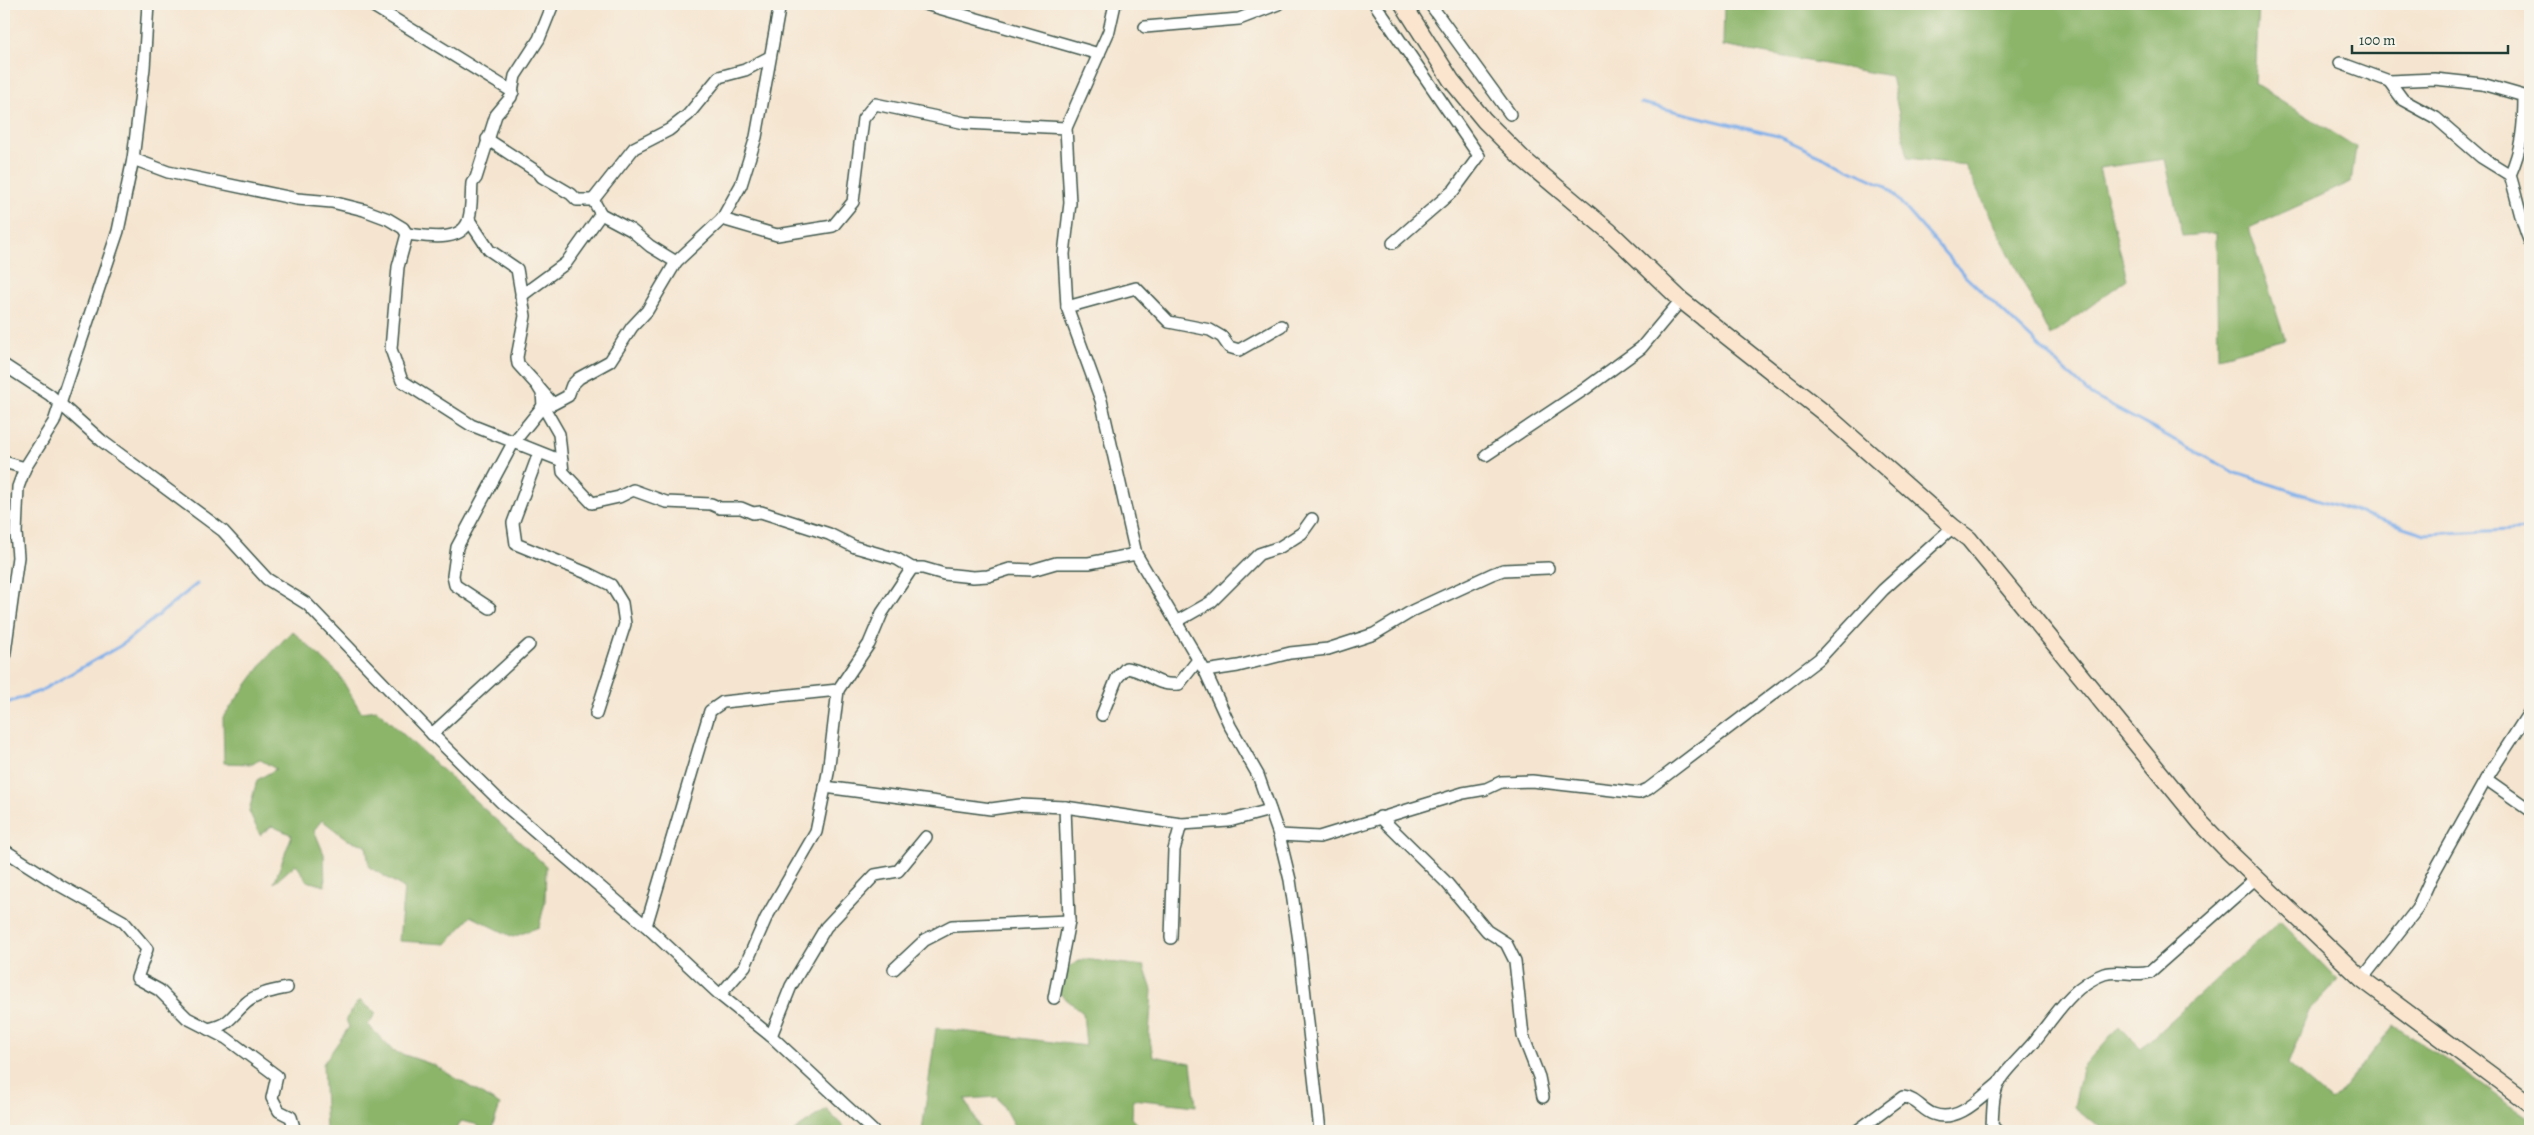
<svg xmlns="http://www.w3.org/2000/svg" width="2534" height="1135" font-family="Alegreya,serif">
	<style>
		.forest { fill: #8cb56b; stroke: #567950 }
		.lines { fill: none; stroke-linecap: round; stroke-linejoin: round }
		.stream { stroke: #7eafea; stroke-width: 3 }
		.street-casing { stroke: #3f564b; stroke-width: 14 }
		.secondary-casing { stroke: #3f564b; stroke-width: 19 }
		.street { stroke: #fff; stroke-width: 11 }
		.secondary { stroke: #fbe5cf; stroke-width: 16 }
	</style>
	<rect width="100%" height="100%" fill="#f7f3e8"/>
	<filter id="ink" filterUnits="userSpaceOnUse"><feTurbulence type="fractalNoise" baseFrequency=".02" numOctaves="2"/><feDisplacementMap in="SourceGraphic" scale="10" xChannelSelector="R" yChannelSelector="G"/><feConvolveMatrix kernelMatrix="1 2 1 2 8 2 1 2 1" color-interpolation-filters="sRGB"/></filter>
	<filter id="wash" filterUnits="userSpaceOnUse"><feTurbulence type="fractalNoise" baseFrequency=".0096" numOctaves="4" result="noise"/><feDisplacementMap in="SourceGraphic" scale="20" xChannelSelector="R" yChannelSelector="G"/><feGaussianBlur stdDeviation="1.12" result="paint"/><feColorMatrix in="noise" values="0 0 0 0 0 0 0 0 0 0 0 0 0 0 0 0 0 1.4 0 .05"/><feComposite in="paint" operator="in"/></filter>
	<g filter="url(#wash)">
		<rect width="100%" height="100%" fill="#f5e5d0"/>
		<g class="forest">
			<polygon points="1724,4 2259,4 2255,84 2356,147 2351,182 2249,228 2285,339 2218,357 2216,233 2182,236 2165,159 2099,168 2127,279 2050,336 1965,165 1908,158 1891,76 1723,46"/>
			<polygon points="292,631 338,673 361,712 377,710 546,866 545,902 539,927 513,937 471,916 447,944 399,941 404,888 369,867 366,845 348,840 322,820 314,830 324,854 325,886 307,881 296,864 274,883 292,835 272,826 260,835 249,811 257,780 276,769 259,759 253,764 224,763 223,717 266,659"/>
			<polygon points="2280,921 2338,980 2309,1011 2288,1064 2332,1102 2394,1026 2447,1060 2530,1119 2530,1131 2106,1131 2074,1107 2082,1069 2119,1026 2141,1048"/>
			<polygon points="1083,959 1144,966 1152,990 1149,1035 1153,1056 1191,1063 1196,1106 1133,1099 1132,1118 1145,1131 1017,1131 998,1097 965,1099 981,1131 922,1131 936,1028 1086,1046 1083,1013 1059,993 1059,972"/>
			<polygon points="359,1000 376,1013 368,1025 393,1051 434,1065 500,1105 491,1131 484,1131 475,1124 461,1121 456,1131 326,1131 323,1064 349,1027 346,1019"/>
			<polygon points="826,1109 848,1131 794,1131"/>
		</g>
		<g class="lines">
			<g class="stream">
				<polyline points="1641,103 1778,136 1886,186 1966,277 2091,395 2236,473 2425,534 2530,529"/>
				<polyline points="4,704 40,691 120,646 197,584"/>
			</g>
		</g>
	</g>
	<g filter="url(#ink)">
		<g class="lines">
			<defs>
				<g id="street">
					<polyline points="370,4 513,92"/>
					<polyline points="925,4 1099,54"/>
					<polyline points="1115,4 1109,31 1066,128 1070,203 1064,254 1067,307 1101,400 1136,554 1205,671 1230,726 1258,775 1279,835 1290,880 1299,941 1320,1131"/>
					<polyline points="1375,4 1479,156 1454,190 1393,243"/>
					<polyline points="1430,4 1510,114"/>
					<polyline points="1145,27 1239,19 1278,4"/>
					<path d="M2340,63L2389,81L2435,79L2482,84L2524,96C2524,125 2522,148 2510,175"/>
					<path d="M2389,81L2403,100L2436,118L2481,157L2510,175C2517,197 2520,220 2530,242"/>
					<polyline points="487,139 539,173 542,177 571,194 577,200 593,200 601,214 631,230 650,246 676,262 647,311 632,327 610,361 579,378 572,385 568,396 553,404 540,389"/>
					<polyline points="133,159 168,172 297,199 332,202 364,210 388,219 403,228 407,234 398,267 391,349 402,381 471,425 562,461"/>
					<polyline points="593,200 634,148 669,130 688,115 719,77 745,70 768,58"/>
					<polyline points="722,219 777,235 833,226 853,202 863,119 875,104 965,123 1066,128"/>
					<polyline points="469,220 489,250 517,269 525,316 517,357 518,364 537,385 542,393 543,406 559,434 563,472 592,503 619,497 633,490 666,502 711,504 720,508 741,508 753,513 761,512 829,534 855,547 897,559 912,568 923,568 944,574 973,577 988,576 1010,569 1032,570 1056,563 1089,563 1136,554"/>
					<path d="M407,234C425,236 464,244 469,218C472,207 471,194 472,183L476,178L496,115L511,97L515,76L539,39L553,4"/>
					<polyline points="676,262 722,219 741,185 756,137 780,4"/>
					<polyline points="521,296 566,263 601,214"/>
					<polyline points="1067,307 1136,288 1169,322 1210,330 1222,337 1229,347 1239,350 1281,326"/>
					<polyline points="4,365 50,395 102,441 223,531 267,579 307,604 432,734 501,802 646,926 720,995 771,1036 873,1131"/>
					<polyline points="539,453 513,523 516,544 589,574 611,585 622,603 625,624 596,714"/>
					<polyline points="1486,455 1585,389 1641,348 1681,300"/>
					<polyline points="4,462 25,468"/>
					<polyline points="490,608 455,585 453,576 457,547 513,443 543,406"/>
					<polyline points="1176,622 1211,602 1259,554 1280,547 1302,533 1312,519"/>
					<polyline points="4,659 18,557 16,533 18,487 25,468 54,422 118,231 133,159 144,68 148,4"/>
					<polyline points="1205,671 1238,666 1290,653 1328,649 1362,638 1374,634 1414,610 1492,574 1503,570 1548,568"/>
					<path d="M1102,715L1117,678L1126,668C1148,670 1154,687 1179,684L1198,660"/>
					<polyline points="432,734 529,645"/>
					<polyline points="2486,779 2530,810"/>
					<polyline points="825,787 991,809 1020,805 1065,807 1181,824 1229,821 1270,810"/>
					<polyline points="1380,817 1446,882 1487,931 1506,943 1515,961 1523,1036 1539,1077 1543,1097"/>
					<polyline points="1279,835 1319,837 1463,793 1486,789 1501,782 1532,781 1639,793 1648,789 1819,659 1883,590 1953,527"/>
					<polyline points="4,850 59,885 123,921 147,949 137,978 159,990 187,1018 226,1038 277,1076 272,1098 279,1111 291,1117 295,1131"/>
					<polyline points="646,926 710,711 723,702 838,690"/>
					<polyline points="1171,938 1174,850 1181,824"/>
					<polyline points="894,969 925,940 952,926 1069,921"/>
					<polyline points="2362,979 2417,909 2432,876 2486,779 2530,711"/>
					<polyline points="720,995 745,966 766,918 816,832 828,773 838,690 869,644 882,613 912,568"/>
					<polyline points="1054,998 1069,921 1065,807"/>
					<path d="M208,1029C231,1024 229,1018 246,1003C256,994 273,991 287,988"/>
					<polyline points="771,1036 791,986 826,927 875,875 898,871 926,837"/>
					<path d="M1857,1131L1903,1097C1916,1098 1922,1110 1933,1114C1959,1124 1982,1096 2000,1082"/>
					<path d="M1997,1131L1992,1126C1993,1112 1992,1094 2000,1081C2008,1068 2023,1055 2033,1043C2053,1019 2072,985 2104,974C2119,969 2134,977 2150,972L2255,879"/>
				</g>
				<polyline id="secondary" points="1403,4 1451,80 1484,120 1523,159 1610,232 1681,300 1823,412 1953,527 1969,539 2201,823 2229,852 2362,979 2530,1104"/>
			</defs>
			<use href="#street" class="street-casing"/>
			<use href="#secondary" class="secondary-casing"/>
			<use href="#street" class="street"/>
			<use href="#secondary" class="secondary"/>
		</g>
	</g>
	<rect width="2534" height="1135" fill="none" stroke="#f7f3e8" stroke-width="20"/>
	<path d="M2352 45v8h156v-8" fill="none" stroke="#1f3d34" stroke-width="2.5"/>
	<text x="2359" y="45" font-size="15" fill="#1f3d34" stroke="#f7f3e8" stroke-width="4" paint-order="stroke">100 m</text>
</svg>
